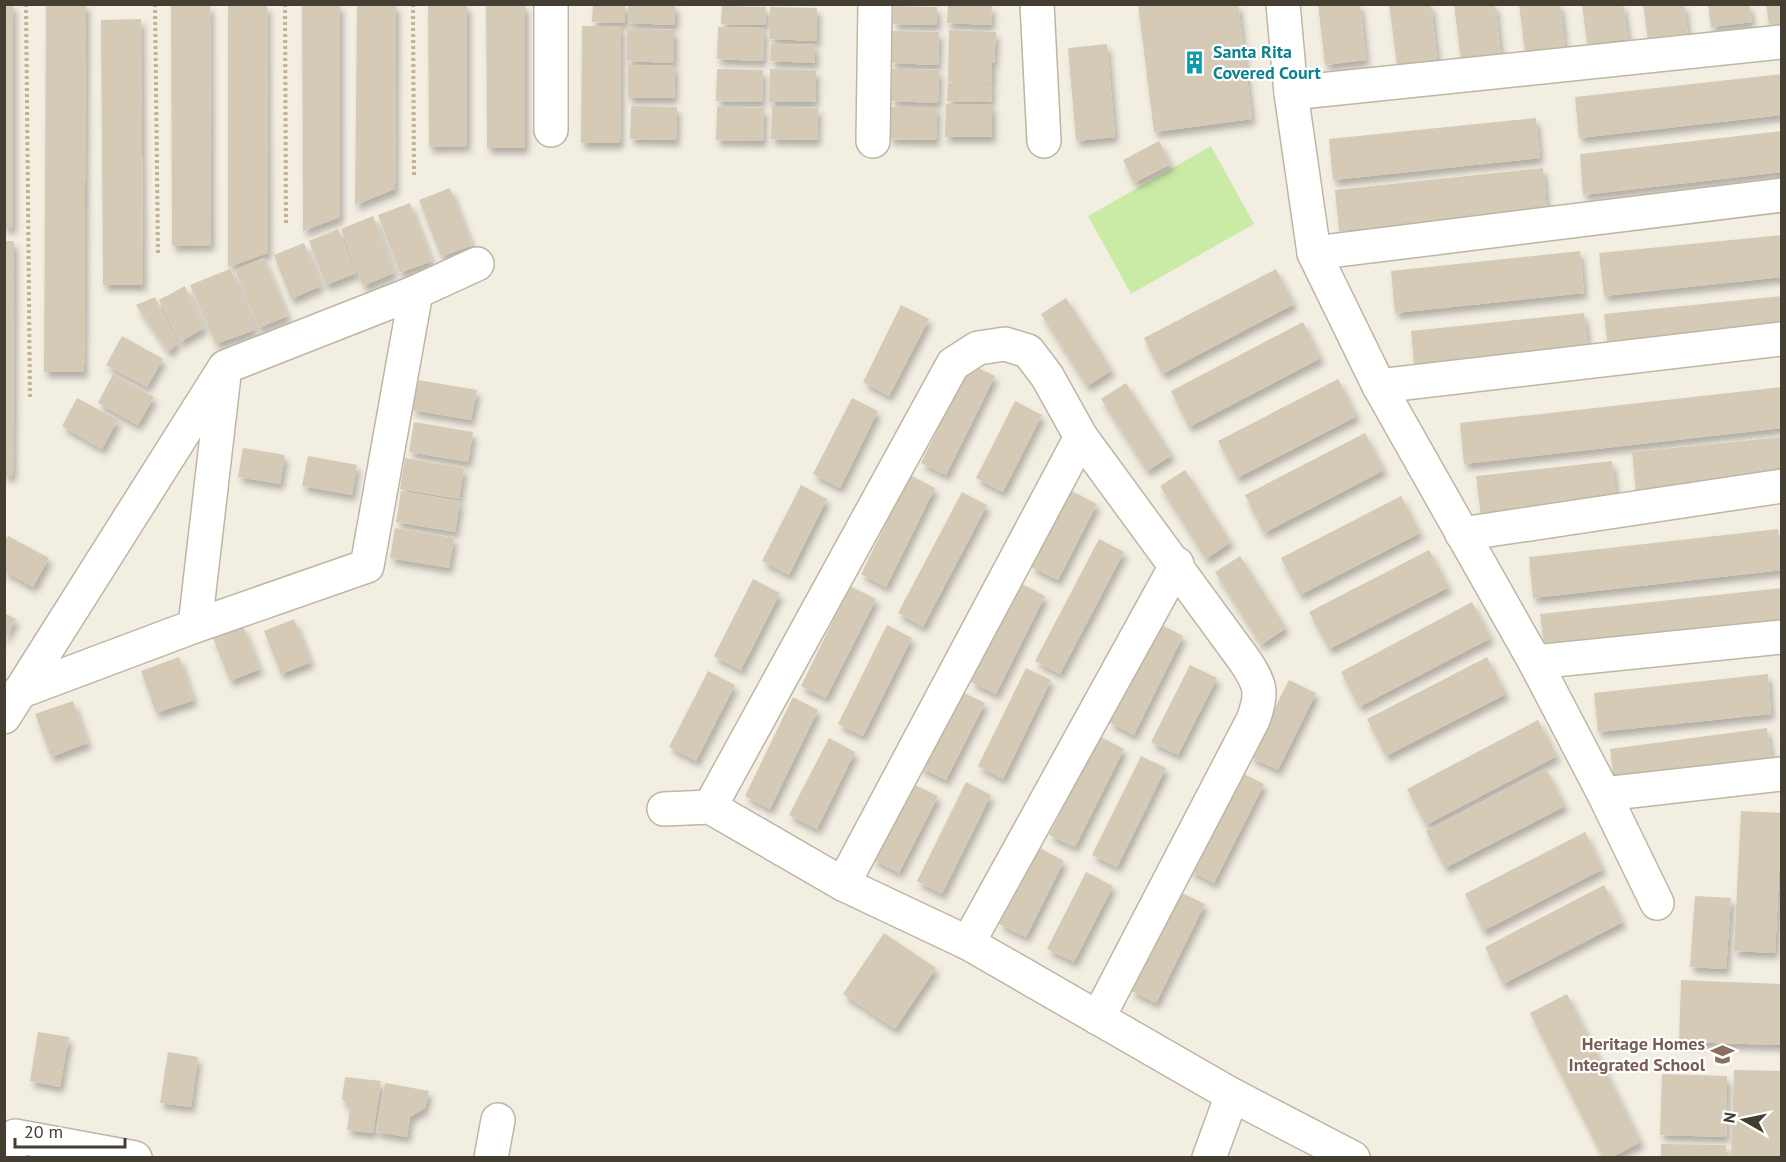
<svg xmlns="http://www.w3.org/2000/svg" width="1786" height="1162" font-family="'PT Sans',sans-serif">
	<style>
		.green { fill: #caeba6 }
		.building { fill: #d4cab6; filter: url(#shadow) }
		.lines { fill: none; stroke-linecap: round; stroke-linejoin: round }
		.street-casing { stroke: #beb6a4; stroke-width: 36 }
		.path { stroke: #c2b394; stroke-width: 4; stroke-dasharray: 3 3; stroke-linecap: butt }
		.street { stroke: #fff; stroke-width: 33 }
		.labels { text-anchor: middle; stroke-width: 4.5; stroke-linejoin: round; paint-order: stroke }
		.culture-label { font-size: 18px; font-weight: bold; fill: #0d838f; stroke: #fff; text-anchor: start }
		.education-label { font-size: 18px; font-weight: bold; fill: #785e54; stroke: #fff; text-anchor: end }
	</style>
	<defs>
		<filter id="shadow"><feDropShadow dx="3.5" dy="6" stdDeviation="3" flood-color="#0004"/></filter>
	</defs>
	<rect width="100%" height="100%" fill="#f3eee2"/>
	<polygon class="green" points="1211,146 1254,224 1131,294 1088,216"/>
	<g class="building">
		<rect x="4" y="4" width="9" height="224"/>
		<polygon points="46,4 86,4 84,372 44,372"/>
		<polygon points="302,4 340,4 340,217 303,231"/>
		<polygon points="357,4 396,4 395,189 355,205"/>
		<polygon points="428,4 467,4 467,146 429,147"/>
		<polygon points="486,4 525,4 525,148 487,148"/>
		<polygon points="593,4 625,4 625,23 592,22"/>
		<polygon points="628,4 675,4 675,25 628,23"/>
		<polygon points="1138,4 1238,4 1252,119 1154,132"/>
		<polygon points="1318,4 1360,4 1366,60 1325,65"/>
		<polygon points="1389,4 1431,4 1437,59 1397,65"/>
		<polygon points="1454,4 1495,4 1501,57 1461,62"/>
		<polygon points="1519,4 1560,4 1565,47 1525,52"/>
		<polygon points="1582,4 1623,4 1628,39 1587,44"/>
		<polygon points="1643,4 1684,4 1688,36 1648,41"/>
		<polygon points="1708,4 1749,4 1752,22 1711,27"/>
		<polygon points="1766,4 1782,4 1782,24 1769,25"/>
		<polygon points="171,5 210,5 211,245 172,246"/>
		<polygon points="228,5 267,5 268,253 228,267"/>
		<polygon points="948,5 992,6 991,25 947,23"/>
		<polygon points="722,6 766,7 765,25 721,24"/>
		<polygon points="893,6 937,7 937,25 893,24"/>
		<polygon points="770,7 817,8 817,41 770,39"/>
		<polygon points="141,19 143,285 103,285 101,20"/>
		<polygon points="582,26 621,26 620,143 581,143"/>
		<polygon points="718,27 764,28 763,61 717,59"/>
		<polygon points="627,29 674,30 674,63 627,61"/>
		<polygon points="949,30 996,32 994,63 984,63 992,64 992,83 948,82"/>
		<polygon points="892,31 939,32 938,65 891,63"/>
		<polygon points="771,44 815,45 815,63 770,61"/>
		<polygon points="1107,44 1115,137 1076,141 1068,48"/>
		<polygon points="628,65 675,66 674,98 628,98"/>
		<polygon points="717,69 763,70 762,102 716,101"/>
		<polygon points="770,69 816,70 815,102 769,102"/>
		<polygon points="892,69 939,70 938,103 891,101"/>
		<polygon points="1782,74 1782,115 1579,138 1575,97"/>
		<polygon points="948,83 992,84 991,102 947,101"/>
		<polygon points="946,104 992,105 992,137 945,137"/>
		<polygon points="631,106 677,107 676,140 630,139"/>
		<polygon points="717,107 764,108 763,141 716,140"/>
		<polygon points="772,107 818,108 817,140 771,139"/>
		<polygon points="891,107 937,107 936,140 889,139"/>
		<polygon points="1536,118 1540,158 1333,180 1329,139"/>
		<polygon points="1782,131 1782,172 1583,195 1580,154"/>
		<polygon points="1159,141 1171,164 1134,183 1123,160"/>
		<polygon points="1543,168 1547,209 1339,231 1335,190"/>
		<polygon points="450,188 472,245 441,257 419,200"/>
		<polygon points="410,203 432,261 400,273 378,215"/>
		<polygon points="373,216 394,273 363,286 341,229"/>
		<polygon points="338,229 356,273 326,285 309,241"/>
		<polygon points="1782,235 1782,277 1604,296 1599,253"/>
		<polygon points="4,241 14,241 13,476 4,476"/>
		<polygon points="304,243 321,286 291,299 274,255"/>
		<polygon points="1580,251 1584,293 1395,313 1391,271"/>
		<polygon points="264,258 288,316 258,328 235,270"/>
		<polygon points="230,269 255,330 216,344 190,285"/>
		<polygon points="1276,269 1294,304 1162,374 1144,338"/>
		<polygon points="185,286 204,328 180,342 159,300"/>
		<polygon points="1782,296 1782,339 1609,357 1604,314"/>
		<polygon points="155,297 177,344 168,352 136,305"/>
		<polygon points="1066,298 1112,370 1087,386 1041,314"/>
		<polygon points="901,305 929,319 889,396 863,382"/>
		<polygon points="1584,313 1589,355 1415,374 1411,331"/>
		<polygon points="1303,322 1321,358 1189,427 1171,391"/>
		<polygon points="122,336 163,359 147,387 106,365"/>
		<polygon points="970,364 995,376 946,475 921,463"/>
		<polygon points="113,374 154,397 138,425 98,403"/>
		<polygon points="1338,379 1357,416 1237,478 1218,441"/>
		<polygon points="418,380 477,390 471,420 412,410"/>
		<polygon points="1126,383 1172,455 1147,471 1101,399"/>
		<polygon points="1782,387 1782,428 1464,464 1460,423"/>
		<polygon points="77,398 118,420 102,449 62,426"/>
		<polygon points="852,398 878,411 840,488 813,474"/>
		<polygon points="1015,401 1042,415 1003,492 976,478"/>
		<polygon points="414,422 473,432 468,462 409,452"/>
		<polygon points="1365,433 1384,470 1264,533 1245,495"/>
		<polygon points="1782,437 1782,478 1636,493 1632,452"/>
		<polygon points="243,448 285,455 280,484 238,477"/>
		<polygon points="308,456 357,465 352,495 302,486"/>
		<polygon points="405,458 464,468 459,499 400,489"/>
		<polygon points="1612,461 1617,502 1481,517 1476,476"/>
		<polygon points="1185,470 1231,542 1206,559 1160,486"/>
		<polygon points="910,475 935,488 886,587 861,574"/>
		<polygon points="801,485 827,499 789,575 762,561"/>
		<polygon points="1070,490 1097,504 1058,580 1031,567"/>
		<polygon points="401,491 460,501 455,532 396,522"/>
		<polygon points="962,492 987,505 923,627 898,613"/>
		<polygon points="1401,496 1420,533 1300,595 1281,558"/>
		<polygon points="395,528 454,538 449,568 390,558"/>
		<polygon points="1778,529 1782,570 1533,598 1529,557"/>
		<polygon points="8,536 49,558 33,587 4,571 4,542"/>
		<polygon points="1099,539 1124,552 1060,674 1035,661"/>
		<polygon points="1429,550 1449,587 1329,649 1309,612"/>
		<polygon points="1240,556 1286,628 1261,645 1215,572"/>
		<polygon points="753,579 780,593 741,670 714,656"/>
		<polygon points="1020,583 1045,596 996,694 971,682"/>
		<polygon points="850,586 876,599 826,698 801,686"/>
		<polygon points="1782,588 1782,629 1545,655 1540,614"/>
		<polygon points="1472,602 1491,638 1359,707 1341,672"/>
		<polygon points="4,613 16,619 4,640"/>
		<polygon points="294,619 311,662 281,674 264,631"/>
		<polygon points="1158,623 1183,636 1134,735 1109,722"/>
		<polygon points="887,625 912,638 863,736 838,724"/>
		<polygon points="243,626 260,669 230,681 213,638"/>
		<polygon points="179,657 194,700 156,713 141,671"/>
		<polygon points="1487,657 1506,694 1386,756 1367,719"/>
		<polygon points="1190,665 1217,678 1178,755 1151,742"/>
		<polygon points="1026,668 1051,680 1003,779 978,766"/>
		<polygon points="708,671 735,685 696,761 669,747"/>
		<polygon points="1768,674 1771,714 1598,732 1594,693"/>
		<polygon points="1289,680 1316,693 1278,770 1250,757"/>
		<polygon points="958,690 985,703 946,780 919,767"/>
		<polygon points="793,697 818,710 770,809 745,796"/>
		<polygon points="73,701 88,743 51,757 35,714"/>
		<polygon points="1538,720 1557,756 1426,825 1407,789"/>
		<polygon points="1767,728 1773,767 1615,789 1610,749"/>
		<polygon points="1099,736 1124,749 1075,847 1049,835"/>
		<polygon points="829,738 855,752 817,829 789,815"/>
		<polygon points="1141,756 1166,768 1117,867 1092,855"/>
		<polygon points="1546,769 1565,806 1445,868 1426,831"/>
		<polygon points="1238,771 1264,784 1214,883 1189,870"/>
		<polygon points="966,782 991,795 942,894 917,881"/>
		<polygon points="911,783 938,796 899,873 872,859"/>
		<polygon points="1741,811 1782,813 1775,953 1734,951"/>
		<polygon points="1585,832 1603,869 1483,931 1465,894"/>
		<polygon points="1038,847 1064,861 1026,937 999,924"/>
		<polygon points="1086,872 1113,886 1074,962 1047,949"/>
		<polygon points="1604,885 1623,922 1503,984 1485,947"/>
		<polygon points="1180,892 1205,904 1156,1003 1131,991"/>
		<polygon points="1695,896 1731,898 1726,969 1690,967"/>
		<polygon points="884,933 936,968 895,1029 843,994"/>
		<polygon points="1681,980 1782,984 1782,1045 1679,1042"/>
		<polygon points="1567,994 1641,1142 1610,1158 1603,1158 1530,1013"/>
		<polygon points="38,1032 69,1037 60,1087 30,1081"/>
		<polygon points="168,1052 198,1057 191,1107 160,1103"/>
		<polygon points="1734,1070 1782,1071 1782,1158 1731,1158"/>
		<polygon points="1662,1074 1727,1076 1726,1137 1660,1135"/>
		<polygon points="345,1077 381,1081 373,1133 347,1130 350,1108 342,1099"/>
		<polygon points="385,1083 429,1091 425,1108 410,1117 407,1137 376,1132"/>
		<polygon points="1661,1144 1726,1145 1725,1158 1661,1158"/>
	</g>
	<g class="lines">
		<defs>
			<g id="street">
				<polyline points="551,4 551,130"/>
				<polyline points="1037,4 1044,141"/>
				<polyline points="1283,4 1291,93 1314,253 1379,386 1535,662 1604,794 1657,903"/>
				<polyline points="1291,93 1782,42"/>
				<polyline points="873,141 875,4"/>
				<polyline points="1314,253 1782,195"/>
				<polyline points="1379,386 1782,339"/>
				<polyline points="1462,534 1782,486"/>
				<polyline points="195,626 224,375"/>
				<polyline points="1535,662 1782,637"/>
				<polyline points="19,692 195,626 367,566 416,292"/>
				<polyline points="4,717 225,367 416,292 477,264"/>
				<polyline points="1604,794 1782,774"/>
				<path d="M710,807L953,364L978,348L1005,344L1028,351L1047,376L1081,437L1245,661C1261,685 1263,693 1253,720L1098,1018"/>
				<polyline points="664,809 710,807 843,884 968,943 1232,1095 1353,1158"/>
				<polyline points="843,884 1081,437"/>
				<polyline points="968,943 1177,564"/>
				<polyline points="8,1158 15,1136 135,1158"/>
				<polyline points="491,1158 498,1120"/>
				<polyline points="1209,1158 1232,1095"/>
			</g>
		</defs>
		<use href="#street" class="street-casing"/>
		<g class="path">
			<polyline points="26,4 30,399"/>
			<polyline points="155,4 158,256"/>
			<polyline points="285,4 286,225"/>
			<polyline points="413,4 414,176"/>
		</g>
		<use href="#street" class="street"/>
	</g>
	<defs>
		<symbol id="building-bare" viewBox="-9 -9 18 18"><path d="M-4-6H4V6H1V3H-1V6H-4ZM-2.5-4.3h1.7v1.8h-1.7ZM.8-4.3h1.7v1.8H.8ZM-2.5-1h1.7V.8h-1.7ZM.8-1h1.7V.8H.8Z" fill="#0f9aa8" stroke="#fff" stroke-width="2.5" paint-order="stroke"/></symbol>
		<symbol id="school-bare" viewBox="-9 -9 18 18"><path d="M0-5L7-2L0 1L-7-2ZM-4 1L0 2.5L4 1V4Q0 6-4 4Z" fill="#8d6e63" stroke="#fff" stroke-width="2.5" paint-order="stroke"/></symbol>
	</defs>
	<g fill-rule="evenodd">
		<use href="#building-bare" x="1178" y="46" width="33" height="33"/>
		<use href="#school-bare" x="1706" y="1038" width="33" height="33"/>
	</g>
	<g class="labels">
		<g class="culture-label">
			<text x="1213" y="58">Santa Rita<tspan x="1213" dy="21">Covered Court</tspan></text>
		</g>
		<g class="education-label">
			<text x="1705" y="1050">Heritage Homes<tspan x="1705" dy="21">Integrated School</tspan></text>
		</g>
	</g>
	<rect width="1786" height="1162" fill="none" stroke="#443e32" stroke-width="12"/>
	<g transform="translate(1744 1120) rotate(279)" stroke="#ffffff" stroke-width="4.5" paint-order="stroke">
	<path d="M0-4.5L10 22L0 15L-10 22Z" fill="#443e32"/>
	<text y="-9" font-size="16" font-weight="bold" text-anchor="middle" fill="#443e32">N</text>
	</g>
	<path d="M15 1138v9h110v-9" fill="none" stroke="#443e32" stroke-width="3"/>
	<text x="24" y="1138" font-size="18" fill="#443e32" stroke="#ffffff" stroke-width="4.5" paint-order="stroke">20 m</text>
</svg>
